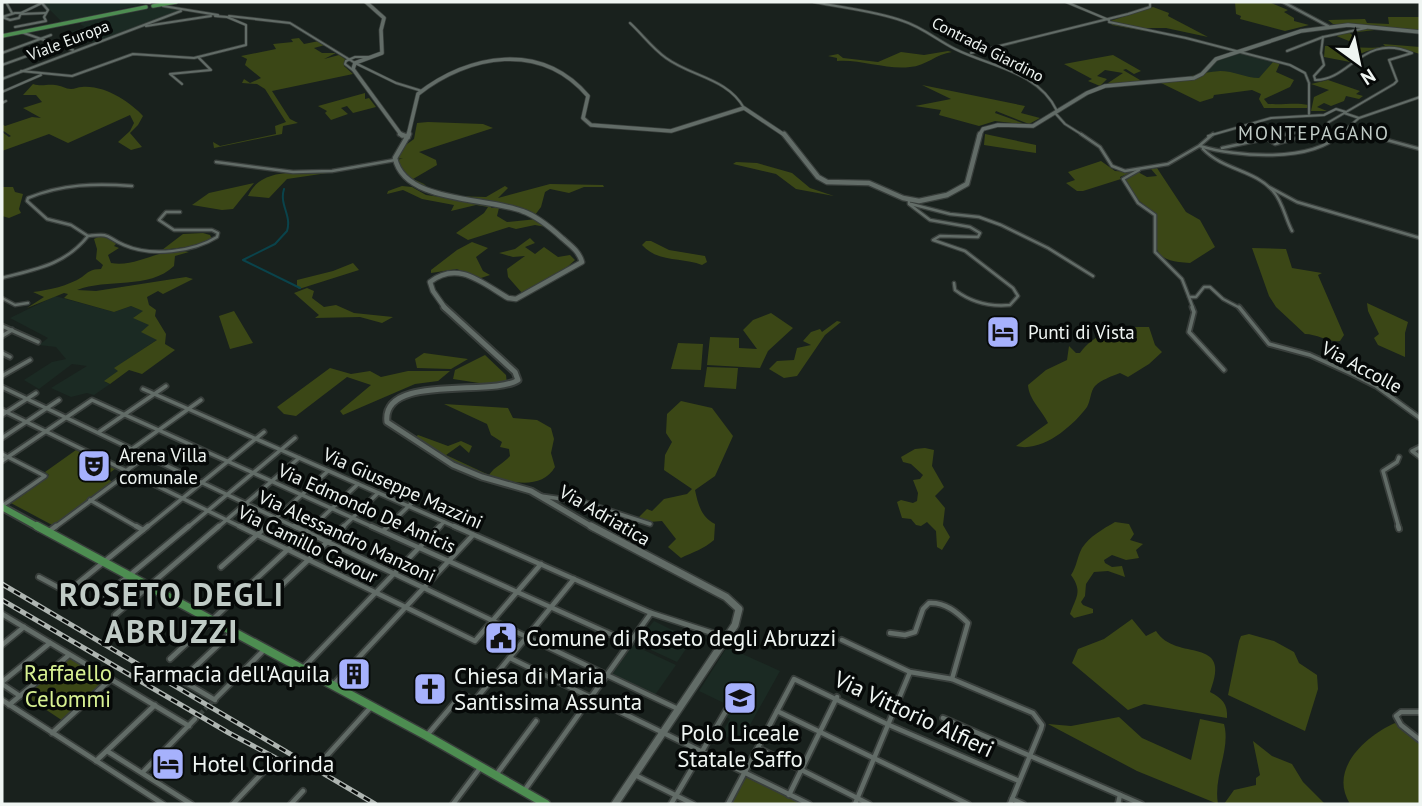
<svg xmlns="http://www.w3.org/2000/svg" width="1422" height="806" font-family="'PT Sans',sans-serif">
	<style>
		.built { fill: #1b2a23 }
		.green { fill: #3b4716 }
		.lines { fill: none; stroke-linecap: round; stroke-linejoin: round }
		.stream { stroke: #0a434b; stroke-width: 2 }
		.minor-tunnel { stroke: #39413d; stroke-width: 4.5; stroke-dasharray: 4.5 2.5; stroke-linecap: butt }
		.minor-far3-casing { stroke: #383e3b; stroke-width: 3.5 }
		.minor-far2-casing { stroke: #383e3b; stroke-width: 5 }
		.minor-far1-casing { stroke: #383e3b; stroke-width: 7 }
		.minor-casing { stroke: #383e3b; stroke-width: 8 }
		.tertiary-casing { stroke: #383e3b; stroke-width: 4.5 }
		.secondary-far3-casing { stroke: #383e3b; stroke-width: 5 }
		.secondary-far2-casing { stroke: #383e3b; stroke-width: 7 }
		.secondary-far1-casing { stroke: #383e3b; stroke-width: 9 }
		.secondary-casing { stroke: #383e3b; stroke-width: 10 }
		.primary-far2-casing { stroke: #383e3b; stroke-width: 5 }
		.primary-far1-casing { stroke: #383e3b; stroke-width: 10 }
		.primary-casing { stroke: #383e3b; stroke-width: 11 }
		.minor-far3 { stroke: #626c67; stroke-width: 2 }
		.minor-far2 { stroke: #626c67; stroke-width: 2.5 }
		.minor-far1 { stroke: #626c67; stroke-width: 3.5 }
		.minor { stroke: #626c67; stroke-width: 4.5 }
		.tertiary { stroke: #626c67; stroke-width: 2.5 }
		.secondary-far3 { stroke: #626c67; stroke-width: 3.5 }
		.secondary-far2 { stroke: #626c67; stroke-width: 4.5 }
		.secondary-far1 { stroke: #626c67; stroke-width: 5 }
		.secondary { stroke: #626c67; stroke-width: 7 }
		.primary-far2 { stroke: #4d8d51; stroke-width: 3.5 }
		.primary-far1 { stroke: #4d8d51; stroke-width: 6 }
		.primary { stroke: #4d8d51; stroke-width: 8 }
		.rail-casing { stroke: #aeb5b1; stroke-width: 5 }
		.rail { stroke: #060908; stroke-width: 2.5; stroke-dasharray: 7; stroke-linecap: butt }
		.labels { text-anchor: middle; stroke-width: 7; stroke-linejoin: round; paint-order: stroke }
		.far-street-label { font-size: 16px; fill: #eff5f2; stroke: #060908 }
		.far-quarter-label { font-size: 19px; letter-spacing: 2px; fill: #c0cbc6; stroke: #060908 }
		.poi-label { font-size: 19px; fill: #eff5f2; stroke: #060908; text-anchor: start }
		.street-label { font-size: 19px; fill: #eff5f2; stroke: #060908 }
		.near-poi-label { font-size: 23px; fill: #eff5f2; stroke: #060908; text-anchor: start }
		.near-park-label { font-size: 23px; fill: #d7f192; stroke: #060908 }
		.near-street-label { font-size: 23px; fill: #eff5f2; stroke: #060908 }
		.near-district-label { font-size: 32px; font-weight: bold; letter-spacing: 2px; fill: #c0cbc6; stroke: #060908 }
	</style>
	<rect width="100%" height="100%" fill="#19211d"/>
	<g class="built">
		<polygon points="52,2 135,2 144,4 62,22 43,3"/>
		<polygon points="156,6 180,10 95,43 68,33 85,27 80,24 86,20"/>
		<polygon points="1240,52 1277,62 1259,78 1251,79 1224,71 1204,73 1219,59"/>
		<polygon points="55,296 114,312 131,306 144,311 134,317 150,325 142,332 158,339 115,368 119,370 105,382 110,384 94,395 87,393 71,397 51,388 87,366 72,364 39,389 24,380 52,362 66,359 56,347 39,345 48,338 10,318"/>
		<polygon points="654,621 692,640 677,662 636,643"/>
		<polygon points="633,645 676,665 655,695 612,674"/>
		<polygon points="727,647 780,671 740,743 721,734 730,719 724,716 730,706 699,691"/>
	</g>
	<g class="green">
		<polygon points="1235,2 1269,2 1288,10 1284,12 1294,18 1294,21 1309,25 1285,31 1240,19 1241,16 1236,14"/>
		<polygon points="1153,7 1169,13 1168,16 1208,37 1166,28 1146,28 1145,31 1112,25 1110,21"/>
		<polygon points="1388,17 1420,17 1420,31 1399,29 1420,34 1383,29 1350,33 1355,38 1349,41 1334,35 1346,31 1387,27 1333,24 1328,20 1365,19 1367,23 1389,24"/>
		<polygon points="299,38 304,44 319,41 325,45 314,48 322,53 336,53 324,59 339,55 345,59 344,66 353,74 272,91 290,119 298,123 283,126 282,134 214,148 213,142 220,146 276,134 275,126 286,122 265,89 257,84 242,83 244,79 250,83 261,78 245,65 247,59 241,56 276,49 273,44 293,42 291,39"/>
		<path d="M1383,44L1420,47V54C1401,47 1366,43 1350,62L1324,57L1325,46C1346,44 1365,51 1385,46Z"/>
		<path d="M948,51L952,52C936,54 926,66 910,67C887,70 860,59 837,61V58L828,56L838,54L843,58L878,62L901,52L924,55Z"/>
		<polygon points="1113,55 1141,71 1134,74 1126,69 1123,70 1140,80 1154,80 1105,85 1123,73 1105,70 1097,76 1107,79 1100,86 1088,81 1092,79 1064,64"/>
		<path d="M1273,62L1280,63L1276,72L1294,80L1290,87L1264,99L1268,104C1286,105 1294,102 1309,105L1308,108H1264L1259,99L1261,94L1252,90L1214,95L1213,98L1200,102L1159,82C1180,80 1201,72 1220,71C1234,71 1246,78 1259,78Z"/>
		<polygon points="1328,80 1360,91 1356,94 1363,96 1359,99 1346,96 1344,101 1331,106 1324,103 1317,107 1327,111 1311,111 1314,97 1329,90 1311,84"/>
		<path d="M33,84C42,87 46,84 55,85C60,85 66,89 71,89C75,89 78,87 82,87C106,85 131,103 143,116L138,125L130,133L142,147L131,150L118,142L130,131L134,123L130,115L68,143L49,134L2,151V132L9,137L11,136L2,130V124L5,126L32,117L41,118L23,108L42,102L36,95H23Z"/>
		<polygon points="922,85 1025,106 1021,113 1040,118 1029,124 996,111 995,113 1028,125 995,121 979,126 939,115 941,110 915,106 951,99"/>
		<polygon points="365,93 365,99 369,98 376,107 353,113 347,106 341,108 348,114 331,120 325,113 327,111 318,106"/>
		<polygon points="428,122 483,124 493,128 419,152 436,160 437,165 413,179 424,184 433,193 402,174 395,161 403,158 396,159 403,147 414,139 417,123"/>
		<polygon points="985,134 1036,145 1036,153 984,145"/>
		<polygon points="1101,161 1115,171 1132,172 1120,177 1121,179 1083,191 1077,191 1066,183 1075,180 1068,172"/>
		<polygon points="736,162 757,163 792,173 810,188 834,196 796,189 776,174 733,164"/>
		<path d="M1157,168L1186,212L1200,220L1215,247L1190,263C1151,261 1154,249 1157,215L1138,200L1126,180L1138,172L1147,177L1157,176L1151,169Z"/>
		<path d="M341,171L287,179L269,198L248,196C263,162 310,176 341,171Z"/>
		<polygon points="254,183 233,209 222,210 192,205 209,193"/>
		<polygon points="550,184 603,185 604,187 584,187 569,193 550,189 545,192 541,207 535,215 502,203 453,196 486,197 505,186 508,188 498,198"/>
		<polygon points="402,186 412,187 426,195 493,204 491,208 499,208 497,216 507,222 537,219 546,227 535,225 516,229 509,227 468,240 456,233 484,213 488,207 476,205 451,211 454,205 422,199 403,190 387,194 388,191"/>
		<polygon points="2,187 13,187 15,192 23,194 19,209 21,213 9,218 2,216"/>
		<polygon points="203,233 210,235 212,239 194,246 162,250 183,234"/>
		<path d="M102,235H109L116,244L114,246L119,248L108,255L111,263C138,268 163,245 189,252L175,256L174,266C149,290 107,278 77,290L96,291L186,277L193,279L163,294L158,291L147,297L149,305L156,310L155,316L166,334L165,344L175,350L142,374L129,370L110,384L104,381L118,371L114,368L157,340L141,332L149,325L133,318L143,311L131,306L114,312L64,298L68,294L64,293L27,308L44,297L33,292C49,290 68,286 82,277C88,272 91,269 101,269L103,265L96,259L97,249L94,239Z"/>
		<polygon points="530,238 535,243 525,247 535,254 544,247 558,257 570,255 575,260 564,270 518,298 517,296 522,293 508,277 507,269 525,256 513,257 499,253 515,249"/>
		<path d="M646,241H651L669,250L705,256L707,262L702,265C683,257 658,263 642,245Z"/>
		<polygon points="472,242 488,248 476,257 483,271 490,275 478,279 457,269 431,273 431,270 457,250"/>
		<path d="M1252,248L1286,249L1292,268L1322,273L1318,275L1344,335L1340,341C1331,343 1317,334 1305,334L1276,307L1269,296Z"/>
		<polygon points="353,263 359,270 299,289 297,287 297,280 333,271"/>
		<polygon points="307,288 314,291 312,298 324,307 336,305 354,313 393,317 382,323 360,317 315,318 319,315 294,293"/>
		<polygon points="1367,303 1408,322 1405,333 1405,357 1378,345 1374,338 1379,334 1368,311"/>
		<polygon points="234,311 253,343 230,349 219,316"/>
		<polygon points="771,313 793,328 768,351 760,368 707,365 710,337 739,338 739,348 757,349 743,330 753,320"/>
		<polygon points="837,321 841,322 825,335 797,376 784,378 769,369 777,361 794,360 797,348 811,345 803,341 811,332 820,329 822,332"/>
		<path d="M1149,327L1155,345L1162,352L1149,364L1128,377L1120,373C1112,376 1101,380 1095,386C1090,392 1091,400 1087,407C1073,426 1042,453 1016,446L1048,423C1042,410 1029,400 1028,385L1046,370L1067,360L1069,346L1076,353H1080C1095,331 1123,326 1149,327Z"/>
		<polygon points="678,343 703,344 701,370 671,369"/>
		<polygon points="424,353 468,359 451,369 417,368 415,359"/>
		<polygon points="485,355 506,375 507,384 492,385 453,379 455,370"/>
		<polygon points="707,367 738,368 736,389 704,387"/>
		<polygon points="330,368 351,374 370,371 381,377 408,371 450,371 438,381 415,384 343,415 340,411 371,385 347,377 296,416 284,414 277,407"/>
		<path d="M681,401L712,408L733,436L715,476L695,490C698,504 701,517 715,524L714,540C704,549 693,552 681,558L668,547L676,539L662,521L649,522L639,517L647,509L652,511L664,499L687,494L692,489L664,470L665,455L672,442L666,433L667,414Z"/>
		<path d="M444,404L508,408L513,418L537,420L551,428L554,439L551,453L555,467C542,490 510,483 489,475L486,478L463,469L414,438L418,435L448,446L461,441L472,446L469,453L460,445L446,455L489,475C495,466 503,464 510,456L509,449L500,447L502,442L491,435L487,424Z"/>
		<polygon points="925,448 934,450 932,466 944,487 935,496 945,508 943,525 950,537 942,550 937,547 936,531 927,522 921,526 916,525 911,519 902,518 897,502 901,500 913,503 917,501 918,493 913,480 920,479 923,475 911,464 903,462 901,457 915,449"/>
		<polygon points="76,450 115,469 104,477 113,482 54,526 9,502 49,475 45,472"/>
		<path d="M1115,522L1129,524L1134,534L1130,540L1143,544L1136,550L1139,558L1126,560L1112,555L1104,560L1105,563L1112,567L1122,566L1125,577L1108,571L1094,572L1086,584L1085,596L1081,602L1083,605L1093,609V613L1074,618L1070,614C1076,597 1083,592 1071,575C1077,566 1077,557 1082,548C1090,536 1103,529 1115,522Z"/>
		<path d="M1132,619L1146,636L1156,631C1176,663 1233,634 1210,692C1222,698 1228,704 1227,718L1144,704L1128,710L1072,663L1078,649L1104,639Z"/>
		<polygon points="1249,634 1274,641 1294,652 1299,663 1317,675 1318,689 1305,731 1228,695 1239,641 1241,636"/>
		<polygon points="69,657 108,680 63,721 24,695"/>
		<path d="M1119,717L1142,738L1191,760L1200,719L1224,724C1231,749 1213,776 1218,804L1137,771L1048,724L1071,726Z"/>
		<path d="M1395,723L1420,743V804H1350C1328,769 1366,736 1395,723Z"/>
		<polygon points="1253,741 1272,756 1292,764 1303,782 1325,804 1224,804 1234,790 1256,785 1256,778 1260,775"/>
		<polygon points="745,775 805,804 730,804"/>
	</g>
	<g class="lines">
		<path class="stream" d="M284,189C279,205 292,215 287,231L275,244L243,260L300,288"/>
		<polyline class="minor-tunnel" points="195,719 213,701"/>
		<defs>
			<g id="minor-far3">
				<polyline points="6,2 12,13"/>
				<polyline points="140,2 150,3"/>
				<path d="M814,2C843,8 875,11 903,21C922,27 937,40 955,49C991,67 1038,71 1057,111"/>
				<polyline points="1066,2 1109,20"/>
				<polyline points="2,3 9,2"/>
				<polyline points="165,4 163,6 218,15"/>
				<polygon points="15,13 21,13 19,18 10,20 2,17"/>
				<polyline points="21,13 42,3"/>
				<polyline points="21,14 46,13"/>
				<polyline points="229,16 290,23 355,63 396,83 422,91"/>
				<polyline points="1109,22 1186,38 1290,65 1305,73 1309,83"/>
				<path d="M630,23C642,34 652,48 666,58C692,77 727,78 744,108"/>
				<polyline points="146,26 211,16"/>
				<polyline points="15,27 46,21 44,17 48,10 41,2"/>
				<polyline points="21,32 73,50"/>
				<polyline points="1287,51 1323,37"/>
				<polyline points="2,53 51,35"/>
				<polyline points="971,53 1128,14 1150,7 1150,2"/>
				<polyline points="2,65 77,38"/>
				<polyline points="21,71 72,76 133,54 194,58 246,45 246,25 227,17 215,16"/>
				<polyline points="354,71 345,64 346,61 355,57 371,57"/>
				<polyline points="2,79 181,11"/>
				<polyline points="1315,79 1314,76 1324,65 1321,53 1323,37 1366,28"/>
				<polyline points="182,84 170,74 211,70 198,57"/>
				<polyline points="1309,84 1309,114"/>
				<polyline points="2,92 41,75"/>
				<polyline points="2,103 6,101"/>
				<polyline points="1344,113 1359,118"/>
				<polyline points="1056,114 1065,124 1084,136"/>
				<polyline points="1345,129 1350,136 1373,136"/>
				<path d="M1252,132L1297,125L1317,134L1329,122L1394,84L1397,81L1389,60L1412,53C1363,32 1350,81 1315,80"/>
				<polyline points="1208,136 1271,118 1324,115 1336,109 1346,112"/>
				<polyline points="1280,136 1315,129 1340,134"/>
				<polyline points="1310,136 1313,134"/>
				<polyline points="1338,136 1359,118 1420,97"/>
			</g>
			<g id="minor-far2">
				<polyline points="1081,134 1100,147 1112,166 1125,171 1168,164 1199,146 1213,134"/>
				<polyline points="1349,134 1372,136 1420,149"/>
				<polyline points="1269,140 1275,144 1312,134"/>
				<path d="M1200,146C1236,157 1311,163 1340,134"/>
				<polyline points="1222,148 1288,134"/>
				<path d="M1203,149C1223,170 1255,170 1273,191C1283,202 1285,218 1292,231"/>
				<polyline points="216,162 293,172 332,171 395,160"/>
				<polyline points="1139,170 1123,179 1138,203 1155,215 1155,252 1182,279 1189,297 1196,297 1204,287 1210,287 1223,299 1240,308"/>
				<polyline points="1269,187 1297,202 1420,238"/>
				<path d="M909,199V204L930,220L970,227L980,233L978,237L940,236L933,240L965,251L1013,288L1018,296L1010,305C989,307 972,303 955,290L954,283"/>
				<polyline points="911,204 950,214 979,217 1001,225 1048,248 1093,276"/>
				<path d="M88,236C113,233 105,237 124,245C151,257 193,252 217,237L218,233L212,230H174L159,220L166,212H180"/>
				<path d="M2,278C36,269 65,265 88,236L71,225L47,219L27,201L28,198C62,184 96,183 132,186"/>
				<polyline points="1189,297 1193,308"/>
				<polyline points="2,298 15,305 28,303"/>
			</g>
			<g id="minor-far1">
				<polyline points="1192,307 1194,312 1189,332 1224,370"/>
				<polyline points="1239,307 1269,344 1310,355 1352,374 1376,386 1420,418"/>
				<polyline points="2,326 38,342"/>
				<polyline points="2,336 12,330"/>
				<polyline points="2,353 10,357"/>
				<polyline points="2,376 30,360"/>
				<polyline points="2,387 297,528"/>
				<polyline points="143,389 458,528"/>
				<polyline points="2,410 243,528"/>
				<polyline points="2,415 36,393"/>
				<polyline points="99,432 166,386"/>
				<polyline points="2,438 59,400"/>
				<polyline points="1420,447 1412,451 1420,457"/>
				<polyline points="132,449 201,400"/>
				<polyline points="2,454 45,476 2,506"/>
				<polyline points="2,461 92,400 375,528"/>
				<polyline points="126,471 146,456"/>
				<polyline points="541,496 583,502 650,524"/>
				<polyline points="90,500 139,528"/>
				<polyline points="54,528 128,473"/>
				<polyline points="146,528 264,432"/>
				<polyline points="187,528 295,438"/>
				<polyline points="217,528 299,458"/>
				<polyline points="265,528 328,471"/>
				<polyline points="311,528 358,484"/>
				<polyline points="342,528 378,493"/>
				<polyline points="386,528 417,498"/>
				<polyline points="438,528 444,522"/>
				<polyline points="1399,528 1383,471 1397,462 1399,457"/>
			</g>
			<g id="minor">
				<polyline points="136,526 143,530"/>
				<polyline points="239,526 475,641 541,564"/>
				<polyline points="294,526 678,709"/>
				<polyline points="371,526 630,643"/>
				<polyline points="454,526 651,613 725,637"/>
				<polyline points="1398,526 1399,529"/>
				<polyline points="384,530 388,526"/>
				<polyline points="48,532 56,526"/>
				<polyline points="221,567 267,526"/>
				<polyline points="39,577 67,592 148,526"/>
				<polyline points="283,584 344,526"/>
				<polyline points="96,603 189,526"/>
				<polyline points="2,614 189,726"/>
				<polyline points="115,615 219,526"/>
				<path d="M890,633L905,635L915,632L923,609L929,603C945,602 957,612 968,623L952,679"/>
				<polyline points="842,640 910,672 952,679 1033,713 1042,725 1041,729 1010,804"/>
				<polyline points="2,645 24,627"/>
				<polyline points="510,658 809,804"/>
				<polyline points="170,659 313,526"/>
				<polyline points="304,667 440,526"/>
				<polyline points="2,682 50,643"/>
				<polyline points="2,684 20,696"/>
				<polyline points="334,684 473,535"/>
				<polyline points="215,699 264,650"/>
				<polyline points="2,700 163,804"/>
				<polyline points="215,700 181,680 232,632"/>
				<polyline points="9,705 69,655"/>
				<polyline points="471,705 574,579"/>
				<polyline points="777,711 968,804"/>
				<polyline points="1420,712 1401,712 1396,716 1401,725 1420,740"/>
				<polyline points="943,718 1141,804"/>
				<polyline points="52,733 111,679"/>
				<polyline points="428,734 462,694 475,701"/>
				<polyline points="758,748 869,804"/>
				<polyline points="107,751 191,804"/>
				<polyline points="323,760 370,708"/>
				<polyline points="96,761 155,705"/>
				<polyline points="143,772 195,719"/>
				<polyline points="496,775 536,721"/>
				<polyline points="635,775 693,804"/>
				<polyline points="524,791 651,613"/>
				<polyline points="789,795 837,697"/>
				<polyline points="1012,799 1023,804"/>
				<polyline points="233,804 267,768"/>
				<polyline points="291,804 303,791"/>
				<polyline points="453,804 480,768"/>
				<polyline points="671,804 727,709"/>
				<polyline points="728,804 794,679 889,725 1019,781"/>
				<polyline points="855,804 910,672"/>
				<polyline points="1118,804 1120,795"/>
			</g>
			<polyline id="tertiary" points="1283,2 1328,26"/>
			<g id="secondary-far3">
				<polyline points="366,2 384,18 381,30 382,53 355,63 353,69 402,136"/>
				<path d="M408,136L418,94C469,54 541,41 588,96L583,118L591,125L671,131L744,108L786,136"/>
				<polyline points="979,136 983,129 998,125 1033,126 1087,93 1105,86 1194,78 1202,74 1216,59 1301,31 1348,25 1420,32"/>
			</g>
			<g id="secondary-far2">
				<polyline points="400,134 408,137"/>
				<path d="M409,134L395,158C404,203 486,197 522,211C537,216 550,227 562,238C570,245 579,251 582,262L516,299L508,298C482,283 458,260 430,282L433,291L445,308"/>
				<polyline points="784,134 818,177 827,182 869,183 903,198 919,201 947,195 967,184 980,134"/>
			</g>
			<path id="secondary-far1" d="M444,307L515,372L518,380C493,397 381,373 387,422L453,465L482,477L531,491L594,528"/>
			<polyline id="secondary" points="591,526 726,597 739,609 735,625 615,804"/>
			<g id="primary-far2">
				<polyline points="153,6 176,2"/>
				<polyline points="2,36 146,7"/>
			</g>
			<polyline id="primary-far1" points="2,507 40,528"/>
			<polyline id="primary" points="37,526 427,736 546,804"/>
		</defs>
		<use href="#minor-far3" class="minor-far3-casing"/>
		<use href="#minor-far2" class="minor-far2-casing"/>
		<use href="#minor-far1" class="minor-far1-casing"/>
		<use href="#minor" class="minor-casing"/>
		<use href="#tertiary" class="tertiary-casing"/>
		<use href="#secondary-far3" class="secondary-far3-casing"/>
		<use href="#secondary-far2" class="secondary-far2-casing"/>
		<use href="#secondary-far1" class="secondary-far1-casing"/>
		<use href="#secondary" class="secondary-casing"/>
		<use href="#primary-far2" class="primary-far2-casing"/>
		<use href="#primary-far1" class="primary-far1-casing"/>
		<use href="#primary" class="primary-casing"/>
		<use href="#minor-far3" class="minor-far3"/>
		<use href="#minor-far2" class="minor-far2"/>
		<use href="#minor-far1" class="minor-far1"/>
		<use href="#minor" class="minor"/>
		<use href="#tertiary" class="tertiary"/>
		<use href="#secondary-far3" class="secondary-far3"/>
		<use href="#secondary-far2" class="secondary-far2"/>
		<use href="#secondary-far1" class="secondary-far1"/>
		<use href="#secondary" class="secondary"/>
		<use href="#primary-far2" class="primary-far2"/>
		<use href="#primary-far1" class="primary-far1"/>
		<use href="#primary" class="primary"/>
		<defs>
			<g id="rail">
				<polyline points="2,584 375,804"/>
				<polyline points="2,600 229,733 302,772"/>
			</g>
		</defs>
		<use href="#rail" class="rail-casing"/>
		<use href="#rail" class="rail"/>
	</g>
	<defs>
		<symbol id="hotel-square" viewBox="-11 -11 22 22"><rect x="-9" y="-9" width="18" height="18" rx="4" fill="#a6b1fc" stroke="#060908"/><path d="M-6-4.5h1.5V1H6V5H4.5V3h-9V5H-6ZM-4 0a1.8 1.8 0 1 1 3.6 0ZM.5 0V-2.5h3Q6-2.5 6 0Z" fill="#111"/></symbol>
		<symbol id="theatre-square" viewBox="-11 -11 22 22"><rect x="-9" y="-9" width="18" height="18" rx="4" fill="#a6b1fc" stroke="#060908"/><path d="M-5-5.5Q0-4 5-5.5V0Q5 5 0 6Q-5 5-5 0ZM-3.3-2.5H-1v1.5H-3.3ZM1-2.5H3.3v1.5H1ZM-2.8 1Q0 5.5 2.8 1Z" fill="#111"/></symbol>
		<symbol id="civic-square" viewBox="-11 -11 22 22"><rect x="-9" y="-9" width="18" height="18" rx="4" fill="#a6b1fc" stroke="#060908"/><path d="M-.6-6.5H3V-4.5H.6V-3L4-1V1h2V6H-6V1h2V-1L-.6-3ZM-1.2 2.5V6h2.4V2.5Z" fill="#111"/></symbol>
		<symbol id="building-square" viewBox="-11 -11 22 22"><rect x="-9" y="-9" width="18" height="18" rx="4" fill="#a6b1fc" stroke="#060908"/><path d="M-4-6H4V6H1V3H-1V6H-4ZM-2.5-4.3h1.7v1.8h-1.7ZM.8-4.3h1.7v1.8H.8ZM-2.5-1h1.7V.8h-1.7ZM.8-1h1.7V.8H.8Z" fill="#111"/></symbol>
		<symbol id="church-square" viewBox="-11 -11 22 22"><rect x="-9" y="-9" width="18" height="18" rx="4" fill="#a6b1fc" stroke="#060908"/><path d="M-1.2-6h2.4v3.5h3.3v2.4h-3.3V6h-2.4V-.1h-3.3v-2.4h3.3Z" fill="#111"/></symbol>
		<symbol id="school-square" viewBox="-11 -11 22 22"><rect x="-9" y="-9" width="18" height="18" rx="4" fill="#a6b1fc" stroke="#060908"/><path d="M0-5L7-2L0 1L-7-2ZM-4 1L0 2.5L4 1V4Q0 6-4 4Z" fill="#111"/></symbol>
	</defs>
	<g fill-rule="evenodd">
		<use href="#hotel-square" x="984" y="313" width="38" height="38"/>
		<use href="#theatre-square" x="75" y="447" width="38" height="38"/>
		<use href="#civic-square" x="482" y="619" width="38" height="38"/>
		<use href="#building-square" x="335" y="655" width="38" height="38"/>
		<use href="#church-square" x="411" y="670" width="38" height="38"/>
		<use href="#school-square" x="721" y="679" width="38" height="38"/>
		<use href="#hotel-square" x="149" y="745" width="38" height="38"/>
	</g>
	<g class="labels">
		<g class="far-street-label">
			<text transform="translate(68 40) rotate(-21)" y="6">Viale Europa</text>
			<text transform="translate(988 49) rotate(27)" y="6">Contrada Giardino</text>
		</g>
		<g class="far-quarter-label">
			<text x="1314" y="140">MONTEPAGANO</text>
		</g>
		<g class="poi-label">
			<text x="1028" y="339">Punti di Vista</text>
			<text x="119" y="462">Arena Villa<tspan x="119" dy="22">comunale</tspan></text>
		</g>
		<g class="street-label">
			<text transform="translate(1362 367) rotate(28)" y="7">Via Accolle</text>
			<text transform="translate(403 488) rotate(24)" y="7">Via Giuseppe Mazzini</text>
			<text transform="translate(367 508) rotate(24)" y="7">Via Edmondo De Amicis</text>
			<text transform="translate(605 515) rotate(30)" y="7">Via Adriatica</text>
			<text transform="translate(347 536) rotate(25)" y="7">Via Alessandro Manzoni</text>
			<text transform="translate(308 544) rotate(26)" y="7">Via Camillo Cavour</text>
		</g>
		<g class="near-poi-label">
			<text x="526" y="646">Comune di Roseto degli Abruzzi</text>
			<text x="330" y="682" text-anchor="end">Farmacia dell'Aquila</text>
			<text x="454" y="684">Chiesa di Maria<tspan x="454" dy="26">Santissima Assunta</tspan></text>
			<text x="740" y="741" text-anchor="middle">Polo Liceale<tspan x="740" dy="26">Statale Saffo</tspan></text>
			<text x="192" y="772">Hotel Clorinda</text>
		</g>
		<g class="near-park-label">
			<text x="68" y="681">Raffaello<tspan x="68" dy="26">Celommi</tspan></text>
		</g>
		<g class="near-street-label">
			<text transform="translate(914 714) rotate(25)" y="8">Via Vittorio Alfieri</text>
		</g>
		<g class="near-district-label">
			<text x="172" y="606">ROSETO DEGLI<tspan x="172" dy="37">ABRUZZI</tspan></text>
		</g>
	</g>
	<rect width="1422" height="806" fill="none" stroke="#eff5f2" stroke-width="7"/>
	<g transform="translate(1359 63) rotate(147)" stroke="#060908" stroke-width="5" paint-order="stroke">
	<path d="M0-5L12 26L0 18L-12 26Z" fill="#eff5f2"/>
	<text y="-10" font-size="19" font-weight="bold" text-anchor="middle" fill="#eff5f2">N</text>
	</g>
</svg>
